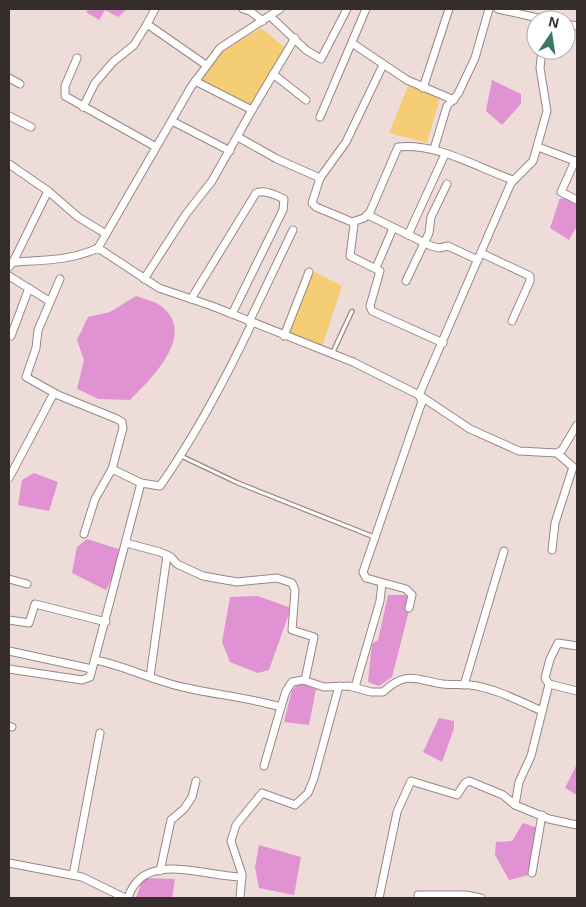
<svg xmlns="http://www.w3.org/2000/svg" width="586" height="907" font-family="Helvetica,sans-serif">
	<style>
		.green { fill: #f4cd74 }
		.water { fill: #e092d2 }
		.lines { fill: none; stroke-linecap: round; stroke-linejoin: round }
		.service-casing { stroke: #978784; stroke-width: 5.5 }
		.minor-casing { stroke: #978784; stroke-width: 9 }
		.service { stroke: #fff; stroke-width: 3 }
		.minor { stroke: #fff; stroke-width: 7 }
	</style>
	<rect width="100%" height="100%" fill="#eedcd9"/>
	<g class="green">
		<polygon points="261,28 290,52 254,108 201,80 220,53"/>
		<polygon points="410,81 440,97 427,143 389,133"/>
		<polygon points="313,271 342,286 322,347 289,333"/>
	</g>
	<g class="water">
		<polygon points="88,9 127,9 118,17 105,10 99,20 86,12"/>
		<polygon points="492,80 521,94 521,104 502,125 486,111"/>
		<polygon points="560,198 577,201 577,226 569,240 550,228"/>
		<path d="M136,296C144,299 155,301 161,306C198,334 151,379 130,400L99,399L77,389L84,360L77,340L88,317L110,312Z"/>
		<polygon points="34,473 58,482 49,511 18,505 22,480"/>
		<polygon points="87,539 125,551 106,590 72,573 77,547"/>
		<polygon points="388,595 413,595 392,677 379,686 368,682 372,644 378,640"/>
		<polygon points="258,596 291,608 269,670 258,673 230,662 222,642 230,597"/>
		<polygon points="300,683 316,689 309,725 284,722 292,690"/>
		<polygon points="439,718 454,721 454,728 442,762 423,752"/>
		<polygon points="577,764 577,795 565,788"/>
		<polygon points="523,823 538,828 529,875 509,880 495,855 496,842 512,841"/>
		<polygon points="259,845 301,857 294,895 259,888 255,867"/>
		<polygon points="143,878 175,879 172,898 136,898"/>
	</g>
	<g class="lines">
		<defs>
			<g id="service">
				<polyline points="332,354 352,311"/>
				<polyline points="181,456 238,483 374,537"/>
			</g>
			<g id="minor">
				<polyline points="155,9 147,24 206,65"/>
				<polyline points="243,9 250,11 263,21"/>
				<polyline points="498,9 547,20"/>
				<polyline points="271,17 306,50 321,59 347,9"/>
				<polyline points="566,24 577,26"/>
				<polyline points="352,43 407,80 454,100"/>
				<polyline points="77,58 65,86 65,96 156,147"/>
				<polyline points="383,65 346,142 320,178 312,203 316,207 352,222 354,225 350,256 380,271 370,306 372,311 443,343"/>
				<polyline points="273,74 306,100"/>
				<polyline points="9,78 20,84"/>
				<polyline points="423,88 449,9"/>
				<polyline points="83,107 95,83 113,62 134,45 147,24"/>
				<polyline points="252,110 295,38"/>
				<polyline points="9,116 31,127"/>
				<polyline points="320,117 366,9"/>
				<polyline points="172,121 230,151"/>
				<polyline points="238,137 277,159 320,178"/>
				<polyline points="538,147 575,161 561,192 577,200"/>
				<polyline points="434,149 447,106 458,94 475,58 489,9"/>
				<polyline points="9,164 48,191 78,217 106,234"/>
				<polyline points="368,215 431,246 439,248 448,246 478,260"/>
				<path d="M352,222L364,218L370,212L398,147C438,143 476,167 513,180"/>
				<polyline points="408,235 445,154"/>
				<polyline points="98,248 191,87 220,48 280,9"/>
				<polyline points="481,253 530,276 530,281 512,321"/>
				<polyline points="13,262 48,191"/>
				<path d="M9,267L13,262C43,260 70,261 98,248L159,288L212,306L353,362L419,395L470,429L519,451L557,453L562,450L577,425"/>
				<polyline points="376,268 393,228"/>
				<polyline points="9,276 49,301"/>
				<polyline points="60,279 38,330 36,348 26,377 58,395 117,419 122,422 123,428 112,469 95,499 84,534"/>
				<polyline points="144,279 186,214 212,181 252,110 195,81"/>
				<polyline points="406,281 429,233 431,217 447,184"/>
				<path d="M191,299L256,193C264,189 276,195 284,199L283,210L232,314"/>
				<polyline points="249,322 293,230"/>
				<polyline points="9,335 11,336 29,288"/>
				<polyline points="284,336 309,272"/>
				<polyline points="112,469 141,483"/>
				<polyline points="9,478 54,393"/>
				<polyline points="126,543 160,552 171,557 177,564 203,576 237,582 277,578 292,583 295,590 292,630 314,637 305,680"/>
				<polyline points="552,550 555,523 573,467 557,453"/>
				<polyline points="9,579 27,584"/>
				<polyline points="409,608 412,595 406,589 366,578 363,572 419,410 422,402 419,395 511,183 533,161 547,111 540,68 542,50"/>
				<polyline points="9,620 29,623 35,604 106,622"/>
				<polyline points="9,651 92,669"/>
				<path d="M95,660C127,666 155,682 187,688C218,695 250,698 281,707L286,691L292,682L303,680L324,687L349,686L371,692H383C407,670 415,680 443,684C452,685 461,684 470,685C495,688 519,701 542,711"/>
				<path d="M9,669L82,680L90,677L141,483L160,486C196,435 225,380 252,323"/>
				<polyline points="150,677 167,555"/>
				<polyline points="549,684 545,678 550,659 558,643 577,646"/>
				<polyline points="464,685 504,551"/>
				<polyline points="355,687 380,601 382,583"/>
				<polyline points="9,726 12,727"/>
				<polyline points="264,766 281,707"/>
				<polyline points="515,805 519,782 531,756 549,684 577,691"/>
				<polyline points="9,863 82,877 125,898"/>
				<polyline points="160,871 171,820 184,809 192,797 196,781"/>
				<polyline points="532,873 542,815"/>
				<polyline points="73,875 100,733"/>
				<polyline points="418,895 466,895 481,898"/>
				<path d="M128,898C143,849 205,877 242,877"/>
				<polyline points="240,898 242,874 231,841 236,825 262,793 295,805 308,793 314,778 339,686"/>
				<polyline points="379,898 397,812 411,781 457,795 465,783 469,781 503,795 515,805 549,819 577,825"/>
			</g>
		</defs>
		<use href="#service" class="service-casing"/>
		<use href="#minor" class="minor-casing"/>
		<use href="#service" class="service"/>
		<use href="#minor" class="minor"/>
	</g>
	<rect width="586" height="907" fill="none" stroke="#342d2c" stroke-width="20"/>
	<g transform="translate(551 35) rotate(13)"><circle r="24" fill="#ffffff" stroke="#aeabab"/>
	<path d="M0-4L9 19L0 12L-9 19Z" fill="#3a7865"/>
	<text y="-8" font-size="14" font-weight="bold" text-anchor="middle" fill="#342d2c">N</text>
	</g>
</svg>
